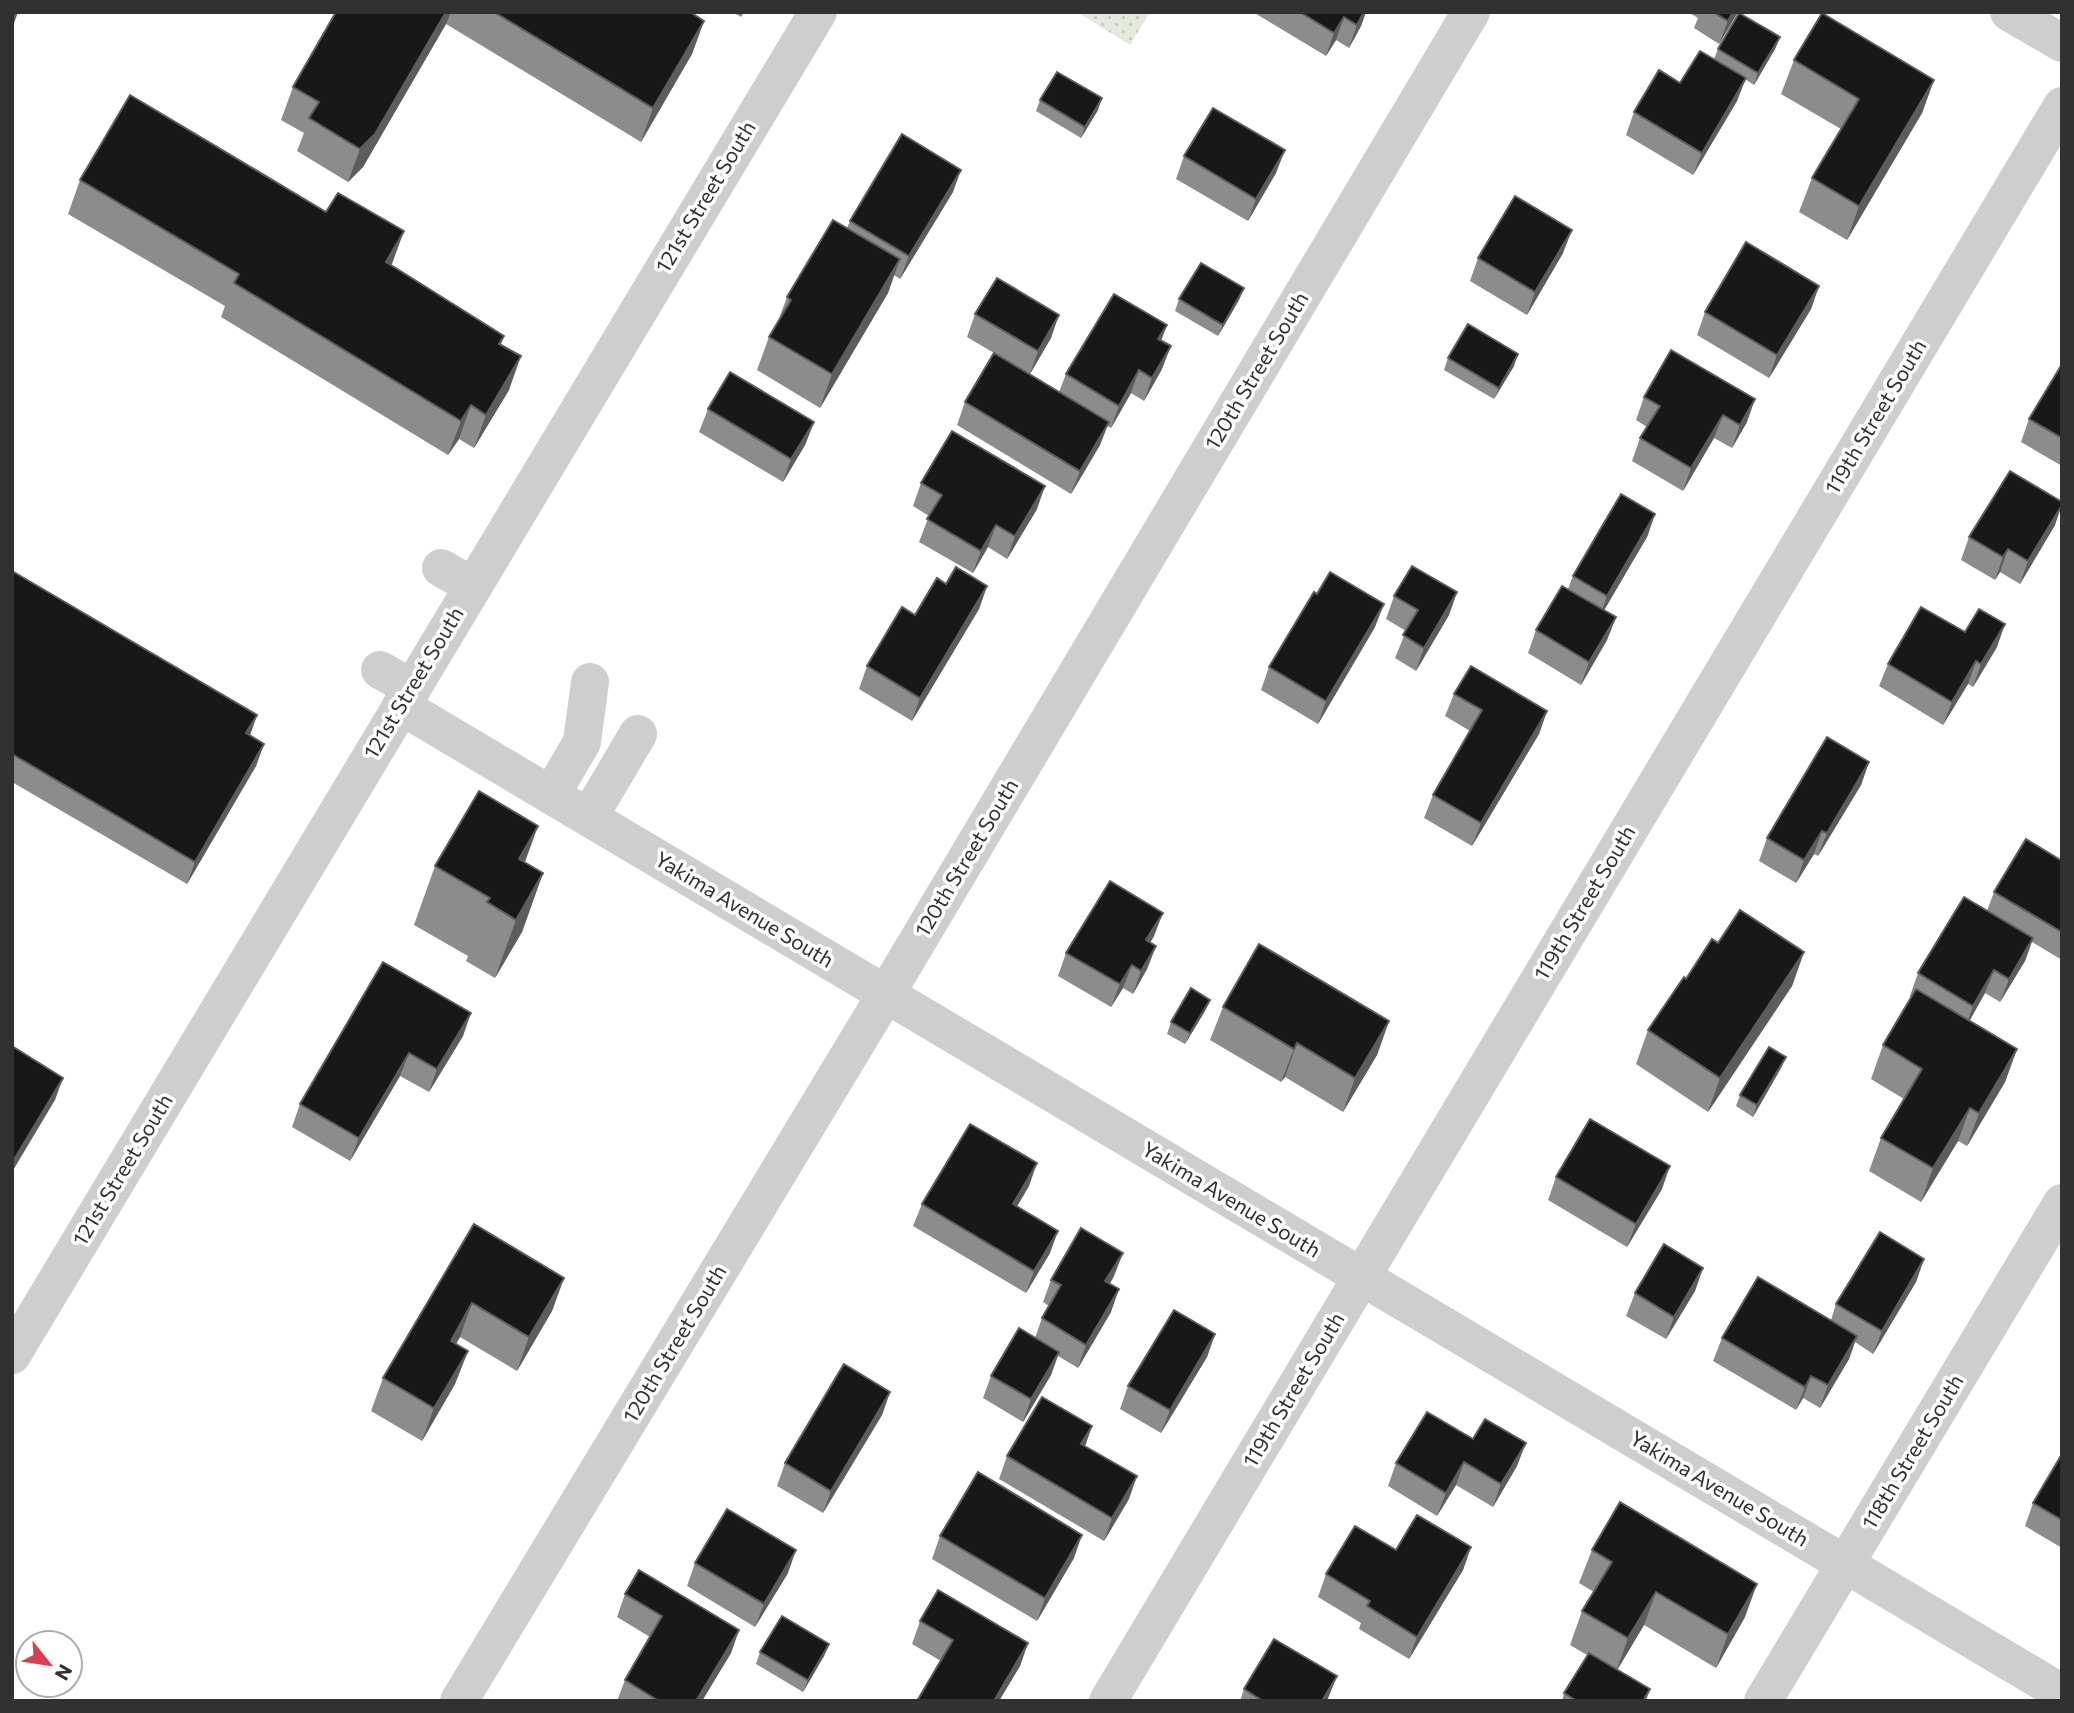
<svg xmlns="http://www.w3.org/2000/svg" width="2074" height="1713" font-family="Commissioner,sans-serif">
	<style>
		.park { fill: url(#park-dots) }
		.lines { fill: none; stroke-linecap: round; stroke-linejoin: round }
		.minor { stroke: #cecece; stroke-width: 38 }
		.wall { fill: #8c8c8c }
		.shaded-wall { fill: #5d5d5d }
		.building { fill: #181818; stroke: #5d5d5d; stroke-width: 2 }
		.labels { text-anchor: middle; stroke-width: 7; stroke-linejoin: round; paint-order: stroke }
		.street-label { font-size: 21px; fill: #313131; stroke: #fff }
	</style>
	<defs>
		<pattern id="park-dots" width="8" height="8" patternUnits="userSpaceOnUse" patternTransform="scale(1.75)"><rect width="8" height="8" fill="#e4e9dd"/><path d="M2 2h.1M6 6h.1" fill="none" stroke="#c4c8be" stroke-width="1.8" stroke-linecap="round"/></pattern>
	</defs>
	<rect width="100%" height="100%" fill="#fff"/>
	<polygon class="park" points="1077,12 1150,12 1130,45"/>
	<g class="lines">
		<g class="minor">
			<polyline points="2009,12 2062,43"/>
			<polyline points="441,568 473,586"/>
			<polyline points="380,670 412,688"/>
			<polyline points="401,706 2062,1693"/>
			<polyline points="551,795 582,742 590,682"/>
			<polyline points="589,817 638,734"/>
			<polyline points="12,1355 818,12"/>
			<polyline points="459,1701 886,994 1471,12"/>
			<polyline points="1108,1701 2062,106"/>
			<polyline points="1763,1701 2062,1203"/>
		</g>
	</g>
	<g class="wall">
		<polygon points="336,12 690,12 704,21 692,54 641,142 446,24 363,167 348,182 297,151 304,133 281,120 293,87"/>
		<polygon points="733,12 744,12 741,17"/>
		<polygon points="1253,12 1366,12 1361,26 1349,48 1336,40 1326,56"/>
		<polygon points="1688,12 1738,12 1719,44 1694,28 1698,18"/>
		<polygon points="1780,37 1775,49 1754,85 1745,79 1737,101 1693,175 1626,135 1634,112 1680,83 1714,59 1718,49"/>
		<polygon points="1794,60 1934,80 1922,113 1847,240 1799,212 1812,178 1841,129 1781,94"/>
		<polygon points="1040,100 1098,110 1081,138 1036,111"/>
		<polygon points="1184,156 1276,173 1248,221 1176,179"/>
		<polygon points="80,180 392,265 504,336 501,345 509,390 474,448 459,439 448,455 221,317 225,306 68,214"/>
		<polygon points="953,192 900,279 894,275 888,293 820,408 757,370 769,337 777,324 787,297 847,228 850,221"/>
		<polygon points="1563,253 1527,315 1470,281 1478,258"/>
		<polygon points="1819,286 1811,309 1769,378 1697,335 1705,312"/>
		<polygon points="1179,299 1239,300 1218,336 1175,311"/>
		<polygon points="975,314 1051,338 1030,374 1059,392 1066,374 1167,325 1161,341 1162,369 1144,401 1131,393 1111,428 1107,426 1100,445 1071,494 957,425 965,402 994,353 967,337"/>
		<polygon points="1671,350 1747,422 1732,448 1714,438 1683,491 1632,461 1640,438 1647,427 1636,420 1644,397"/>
		<polygon points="1448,358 1514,366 1494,399 1444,370"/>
		<polygon points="2062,364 2062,466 2021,442 2029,419"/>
		<polygon points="708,409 814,422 805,445 783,482 699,432"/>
		<polygon points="921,483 1037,509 1007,559 988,547 973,573 919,542 929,516 913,506"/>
		<polygon points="1655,514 1647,537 1604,610 1616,617 1607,640 1581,685 1528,653 1536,630 1568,589 1573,576"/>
		<polygon points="2055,525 2020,584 2000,572 1995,580 1961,560 1969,537"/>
		<polygon points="12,571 257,715 250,735 264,744 256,766 187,884 12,782"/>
		<polygon points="946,584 987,586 979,609 912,721 859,689 867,666"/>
		<polygon points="1457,592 1449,615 1416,671 1395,658 1406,631 1386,619 1394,596"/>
		<polygon points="1317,594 1375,627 1318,724 1261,690 1269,667"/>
		<polygon points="1965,632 1997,647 1973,687 1968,684 1943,725 1879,686 1888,664"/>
		<polygon points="1454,694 1547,711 1539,734 1472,846 1424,818 1433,795 1470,731 1445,716"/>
		<polygon points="1869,762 1861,785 1818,856 1814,854 1796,883 1759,861 1767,838"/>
		<polygon points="2062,861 2062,960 2032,942 2025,961 2000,1002 1985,993 1969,1021 2017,1049 2005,1082 1967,1146 1958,1141 1921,1202 1869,1171 1881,1138 1904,1099 1871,1079 1883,1045 1911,997 1910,996 1918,973 1987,911 1994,892"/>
		<polygon points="525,863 543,873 522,932 495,978 466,961 468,956 414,925 435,866"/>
		<polygon points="1154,936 1150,943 1156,946 1147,969 1133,994 1123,988 1111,1007 1058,976 1066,953"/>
		<polygon points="1718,943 1804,952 1792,986 1708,1112 1636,1064 1648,1030 1686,979"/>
		<polygon points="383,962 463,1036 429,1092 400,1076 350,1161 292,1127 300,1104"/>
		<polygon points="1210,1000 1205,1011 1185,1044 1167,1034 1171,1022"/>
		<polygon points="1223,1007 1389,1021 1377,1055 1343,1112 1285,1077 1281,1082 1210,1040"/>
		<polygon points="1781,1068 1753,1117 1736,1106 1740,1095"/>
		<polygon points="1556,1177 1662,1189 1627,1247 1548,1200"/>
		<polygon points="1029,1186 1017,1206 1050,1253 1026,1293 913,1226 922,1204"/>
		<polygon points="474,1224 564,1278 552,1311 517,1371 460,1337 456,1344 468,1351 455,1384 422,1441 371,1411 383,1378"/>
		<polygon points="1924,1259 1916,1282 1873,1354 1855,1342 1849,1359 1820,1408 1803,1398 1796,1410 1713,1361 1722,1338 1831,1320 1836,1304"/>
		<polygon points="1703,1268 1695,1291 1666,1339 1626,1316 1635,1293"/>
		<polygon points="1114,1276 1110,1284 1111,1312 1078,1368 1058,1356 1051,1375 1023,1422 983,1398 991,1376 1035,1338 1042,1318 1049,1306 1043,1302 1051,1280"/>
		<polygon points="1215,1334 1207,1357 1161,1433 1120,1409 1128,1386"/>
		<polygon points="890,1392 882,1415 823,1513 777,1486 785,1463"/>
		<polygon points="1092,1426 1085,1446 1129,1499 1104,1541 999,1479 1007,1456"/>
		<polygon points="1473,1439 1517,1466 1493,1507 1456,1485 1437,1516 1388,1486 1396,1463"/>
		<polygon points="2062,1454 2062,1548 2025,1526 2033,1503"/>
		<polygon points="940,1536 1074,1558 1037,1621 932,1559"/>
		<polygon points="1471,1547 1463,1570 1409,1659 1359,1629 1361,1623 1318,1597 1326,1574 1396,1550"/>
		<polygon points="1592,1550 1745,1617 1716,1668 1644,1625 1617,1670 1650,1689 1646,1701 1562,1701 1564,1693 1587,1655 1570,1645 1582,1611 1594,1592 1579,1583"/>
		<polygon points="695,1563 788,1573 755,1627 687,1586"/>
		<polygon points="625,1594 739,1630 731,1653 702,1701 617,1701 625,1680 650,1637 617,1617"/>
		<polygon points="920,1621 1028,1643 1020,1666 999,1701 917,1701 941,1661 912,1644"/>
		<polygon points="829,1644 824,1656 803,1692 756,1664 760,1652"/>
		<polygon points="1244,1689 1328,1699 1327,1701 1240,1701"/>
	</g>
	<g class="shaded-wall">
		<polygon points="17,12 18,12 12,29 12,20"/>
		<polygon points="446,12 451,12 446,24 363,167 348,182 360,149"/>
		<polygon points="1364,12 1366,12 1361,26 1349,48 1357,25"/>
		<polygon points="1733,12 1738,12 1719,44 1728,21"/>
		<polygon points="1344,17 1336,40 1326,56 1334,33"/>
		<polygon points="704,21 692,54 641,142 653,108"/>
		<polygon points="1780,37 1775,49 1754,85 1758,73"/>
		<polygon points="1746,78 1737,101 1693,175 1702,153"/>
		<polygon points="1934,80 1922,113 1847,240 1859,206"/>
		<polygon points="1102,98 1098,110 1081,138 1085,127"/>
		<polygon points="1285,150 1276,173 1248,221 1256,199"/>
		<polygon points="961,170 953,192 900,279 909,256"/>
		<polygon points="1572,230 1563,253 1527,315 1535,292"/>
		<polygon points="404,231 392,264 374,296 386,262"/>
		<polygon points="900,259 888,293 820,408 832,374"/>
		<polygon points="1819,286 1811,309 1769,378 1777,355"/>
		<polygon points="1244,288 1239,300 1218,336 1223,325"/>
		<polygon points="1059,315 1051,338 1030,374 1038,351"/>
		<polygon points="1167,325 1158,348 1158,339"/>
		<polygon points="1171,346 1162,369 1144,401 1152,378"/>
		<polygon points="1518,354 1514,366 1494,399 1499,388"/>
		<polygon points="521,356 509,390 474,448 486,415"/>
		<polygon points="1139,370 1131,393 1111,428 1119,406"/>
		<polygon points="1755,399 1747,422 1732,448 1740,425"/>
		<polygon points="471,405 459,439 448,455 461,421"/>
		<polygon points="1723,415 1714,438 1683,491 1691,468"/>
		<polygon points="814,422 805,445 783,482 791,459"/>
		<polygon points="1109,422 1100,445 1071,494 1080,471"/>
		<polygon points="1045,486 1037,509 1007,559 1015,536"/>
		<polygon points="2062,505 2055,525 2020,584 2028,561"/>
		<polygon points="1655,514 1647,537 1599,619 1607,596"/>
		<polygon points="996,525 988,547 973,573 981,551"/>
		<polygon points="2008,549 2000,572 1995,580 2003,557"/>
		<polygon points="987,586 979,609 912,721 920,698"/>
		<polygon points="1457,592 1449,615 1416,671 1424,648"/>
		<polygon points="1384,604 1375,627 1318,724 1326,701"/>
		<polygon points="1616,617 1607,640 1581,685 1589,662"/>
		<polygon points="2005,624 1997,647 1973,687 1981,664"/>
		<polygon points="1976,661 1968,684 1943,725 1952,702"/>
		<polygon points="1547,711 1539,734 1472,846 1481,823"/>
		<polygon points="257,715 249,738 246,733"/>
		<polygon points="264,744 256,766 187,884 195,862"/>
		<polygon points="1869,762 1861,785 1818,856 1827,833"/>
		<polygon points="538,826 517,884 519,859"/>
		<polygon points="1822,831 1814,854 1796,883 1804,860"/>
		<polygon points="543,873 522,932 495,978 516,920"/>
		<polygon points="1163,913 1154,936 1138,963 1146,940"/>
		<polygon points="2033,938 2025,961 2000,1002 2009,979"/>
		<polygon points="1156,946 1147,969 1133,994 1141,971"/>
		<polygon points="1804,952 1792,986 1708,1112 1720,1078"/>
		<polygon points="1132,965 1123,988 1111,1007 1120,984"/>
		<polygon points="1994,970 1985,993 1965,1029 1973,1006"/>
		<polygon points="1210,1000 1205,1011 1185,1044 1190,1033"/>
		<polygon points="471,1013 463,1036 429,1092 437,1069"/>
		<polygon points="1389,1021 1377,1055 1343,1112 1355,1078"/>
		<polygon points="1297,1043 1285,1077 1281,1082 1294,1049"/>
		<polygon points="2017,1049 2005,1082 1967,1146 1979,1113"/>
		<polygon points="409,1053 400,1076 350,1161 359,1138"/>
		<polygon points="1786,1057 1781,1068 1753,1117 1757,1105"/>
		<polygon points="63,1078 55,1100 12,1172 12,1163"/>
		<polygon points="1970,1108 1958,1141 1921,1202 1933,1168"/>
		<polygon points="1037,1163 1029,1186 1005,1227 1013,1204"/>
		<polygon points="1670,1166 1662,1189 1627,1247 1636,1224"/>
		<polygon points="1058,1231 1050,1253 1026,1293 1034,1271"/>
		<polygon points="1123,1253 1114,1276 1097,1304 1105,1281"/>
		<polygon points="1924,1259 1916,1282 1873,1354 1882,1331"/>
		<polygon points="1703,1268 1695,1291 1666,1339 1674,1317"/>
		<polygon points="564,1278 552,1311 517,1371 529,1337"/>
		<polygon points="1119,1289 1111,1312 1078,1368 1086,1345"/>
		<polygon points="472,1303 460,1337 438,1375 451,1341"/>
		<polygon points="1215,1334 1207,1357 1161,1433 1170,1410"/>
		<polygon points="1857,1336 1849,1359 1820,1408 1828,1385"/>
		<polygon points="468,1351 455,1384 422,1441 434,1408"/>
		<polygon points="1059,1352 1051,1375 1023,1422 1031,1399"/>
		<polygon points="1811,1376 1803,1398 1796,1410 1805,1387"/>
		<polygon points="890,1392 882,1415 823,1513 831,1491"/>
		<polygon points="1092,1426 1084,1449 1081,1444"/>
		<polygon points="1526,1443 1517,1466 1493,1507 1501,1484"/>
		<polygon points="1464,1462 1456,1485 1437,1516 1446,1493"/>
		<polygon points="1137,1476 1129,1499 1104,1541 1112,1518"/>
		<polygon points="1082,1535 1074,1558 1037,1621 1045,1598"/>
		<polygon points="1471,1547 1463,1570 1409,1659 1417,1637"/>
		<polygon points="796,1550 788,1573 755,1627 764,1604"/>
		<polygon points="1757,1584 1745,1617 1716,1668 1728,1634"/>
		<polygon points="1656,1592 1644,1625 1616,1672 1628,1638"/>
		<polygon points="739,1630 731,1653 702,1701 696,1701"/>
		<polygon points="1028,1643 1020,1666 999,1701 994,1701"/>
		<polygon points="829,1644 824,1656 803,1692 808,1680"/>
		<polygon points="1337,1676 1327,1701 1322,1701"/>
	</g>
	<g class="building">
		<polygon points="12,12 17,12 12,20"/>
		<polygon points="336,12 446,12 375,134 360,149 309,118 319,102 293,87"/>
		<polygon points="494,12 690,12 704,21 653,108"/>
		<polygon points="1300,12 1364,12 1357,25 1344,17 1334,33"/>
		<polygon points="1713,12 1733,12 1728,21"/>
		<polygon points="1739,13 1780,37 1758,73 1718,49"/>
		<polygon points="1822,13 1934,80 1859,206 1812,178 1859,99 1794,60"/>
		<polygon points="1700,51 1746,78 1702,153 1634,112 1659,70 1680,83"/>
		<polygon points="1057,72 1102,98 1085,127 1040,100"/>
		<polygon points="130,95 326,212 338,193 404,231 386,262 504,336 499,344 521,356 486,415 471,405 461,421 234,283 239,274 80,180"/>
		<polygon points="1213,108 1285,150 1256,199 1184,156"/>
		<polygon points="902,134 961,170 909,256 850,221"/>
		<polygon points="1515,196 1572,230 1535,292 1478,258"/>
		<polygon points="833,220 900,259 832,374 769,337 791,300 787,297"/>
		<polygon points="1746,242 1819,286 1777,355 1705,312"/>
		<polygon points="1201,263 1244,288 1223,325 1179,299"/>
		<polygon points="997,278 1059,315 1038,351 975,314"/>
		<polygon points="1114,294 1167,325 1158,339 1171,346 1152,378 1139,370 1119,406 1066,374"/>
		<polygon points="1468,324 1518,354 1499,388 1448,358"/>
		<polygon points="1671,350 1755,399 1740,425 1723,415 1691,468 1640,438 1660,406 1644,397"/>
		<polygon points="994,353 1109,422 1080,471 965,402"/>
		<polygon points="2062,364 2062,438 2029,419"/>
		<polygon points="730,372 814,422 791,459 708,409"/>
		<polygon points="952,431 1045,486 1015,536 996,525 981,551 927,519 942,495 921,483"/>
		<polygon points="2010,471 2062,502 2062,505 2028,561 2008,549 2003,557 1969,537"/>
		<polygon points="1621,494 1655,514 1607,596 1573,576"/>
		<polygon points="1412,566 1457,592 1424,648 1403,635 1418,610 1394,596"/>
		<polygon points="956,567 987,586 920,698 867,666 902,607 915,615 937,578 946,584"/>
		<polygon points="12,571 257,715 246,733 264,744 195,862 12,754"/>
		<polygon points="1330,572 1384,604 1326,701 1269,667 1314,592 1317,594"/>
		<polygon points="1562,586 1616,617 1589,662 1536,630"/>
		<polygon points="1921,607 1965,632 1979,609 2005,624 1981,664 1976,661 1952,702 1888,664"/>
		<polygon points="1471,666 1547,711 1481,823 1433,795 1482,710 1454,694"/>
		<polygon points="1827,737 1869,762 1827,833 1822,831 1804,860 1767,838"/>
		<polygon points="479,791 538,826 519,859 543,873 516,920 487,902 490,898 435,866"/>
		<polygon points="2026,839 2062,861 2062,932 1994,892"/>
		<polygon points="1110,881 1163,913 1146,940 1156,946 1141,971 1132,965 1120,984 1066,953"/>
		<polygon points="1964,897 2033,938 2009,979 1994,970 1973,1006 1918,973"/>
		<polygon points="1740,910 1804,952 1720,1078 1648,1030 1684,977 1686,979 1712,939 1718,943"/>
		<polygon points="1259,944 1389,1021 1355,1078 1297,1043 1294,1049 1223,1007"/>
		<polygon points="383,962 471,1013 437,1069 409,1053 359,1138 300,1104"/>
		<polygon points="1191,988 1210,1000 1190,1033 1171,1022"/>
		<polygon points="1916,989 2017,1049 1979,1113 1970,1108 1933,1168 1881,1138 1922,1069 1883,1045"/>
		<polygon points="12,1046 63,1078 12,1163"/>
		<polygon points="1769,1047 1786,1057 1757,1105 1740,1095"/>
		<polygon points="1590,1119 1670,1166 1636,1224 1556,1177"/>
		<polygon points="970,1124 1037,1163 1013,1204 1058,1231 1034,1271 922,1204"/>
		<polygon points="474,1224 564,1278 529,1337 472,1303 451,1341 468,1351 434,1408 383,1378"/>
		<polygon points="1081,1228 1123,1253 1105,1281 1119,1289 1086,1345 1042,1318 1061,1285 1051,1280"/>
		<polygon points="1880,1232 1924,1259 1882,1331 1836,1304"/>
		<polygon points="1664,1244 1703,1268 1674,1317 1635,1293"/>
		<polygon points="1758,1277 1857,1336 1828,1385 1811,1376 1805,1387 1722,1338"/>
		<polygon points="1174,1310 1215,1334 1170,1410 1128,1386"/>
		<polygon points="1019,1328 1059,1352 1031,1399 991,1376"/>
		<polygon points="844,1364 890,1392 831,1491 785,1463"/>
		<polygon points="1042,1397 1092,1426 1081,1444 1137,1476 1112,1518 1007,1456"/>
		<polygon points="1427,1412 1473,1439 1485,1419 1526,1443 1501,1484 1464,1462 1446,1493 1396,1463"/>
		<polygon points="2062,1454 2062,1520 2033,1503"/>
		<polygon points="978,1472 1082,1535 1045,1598 940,1536"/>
		<polygon points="1620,1502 1757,1584 1728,1634 1656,1592 1628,1638 1582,1611 1612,1562 1592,1550"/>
		<polygon points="727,1509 796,1550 764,1604 695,1563"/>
		<polygon points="1417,1515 1471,1547 1417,1637 1367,1606 1370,1601 1326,1574 1355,1526 1396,1550"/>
		<polygon points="639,1570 739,1630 696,1701 659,1701 625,1680 662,1616 625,1594"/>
		<polygon points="938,1590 1028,1643 994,1701 917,1701 953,1640 920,1621"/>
		<polygon points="782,1616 829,1644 808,1680 760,1652"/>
		<polygon points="1274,1639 1337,1676 1322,1701 1263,1701 1244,1689"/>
		<polygon points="1589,1653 1650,1689 1643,1701 1577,1701 1564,1693"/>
	</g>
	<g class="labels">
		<g class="street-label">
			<text transform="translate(706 197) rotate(-59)" y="7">121st Street South</text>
			<text transform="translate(1257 371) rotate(-59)" y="7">120th Street South</text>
			<text transform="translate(1876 417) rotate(-59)" y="7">119th Street South</text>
			<text transform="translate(414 683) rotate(-59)" y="7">121st Street South</text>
			<text transform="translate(967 858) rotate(-59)" y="7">120th Street South</text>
			<text transform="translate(1585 903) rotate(-59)" y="7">119th Street South</text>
			<text transform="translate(744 910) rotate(31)" y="7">Yakima Avenue South</text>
			<text transform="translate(123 1170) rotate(-59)" y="7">121st Street South</text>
			<text transform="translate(1231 1200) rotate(31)" y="7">Yakima Avenue South</text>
			<text transform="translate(675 1344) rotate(-59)" y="7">120th Street South</text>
			<text transform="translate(1294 1390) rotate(-59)" y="7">119th Street South</text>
			<text transform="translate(1913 1452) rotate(-59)" y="7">118th Street South</text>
			<text transform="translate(1719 1489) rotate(31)" y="7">Yakima Avenue South</text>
		</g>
	</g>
	<rect width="2074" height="1713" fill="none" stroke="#313131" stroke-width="28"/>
	<g transform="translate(49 1664) rotate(120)"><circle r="33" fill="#ffffff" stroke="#adadad" stroke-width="2"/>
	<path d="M0-5L12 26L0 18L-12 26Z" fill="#db3f4e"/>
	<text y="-10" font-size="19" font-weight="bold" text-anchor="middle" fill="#313131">N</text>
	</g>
</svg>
